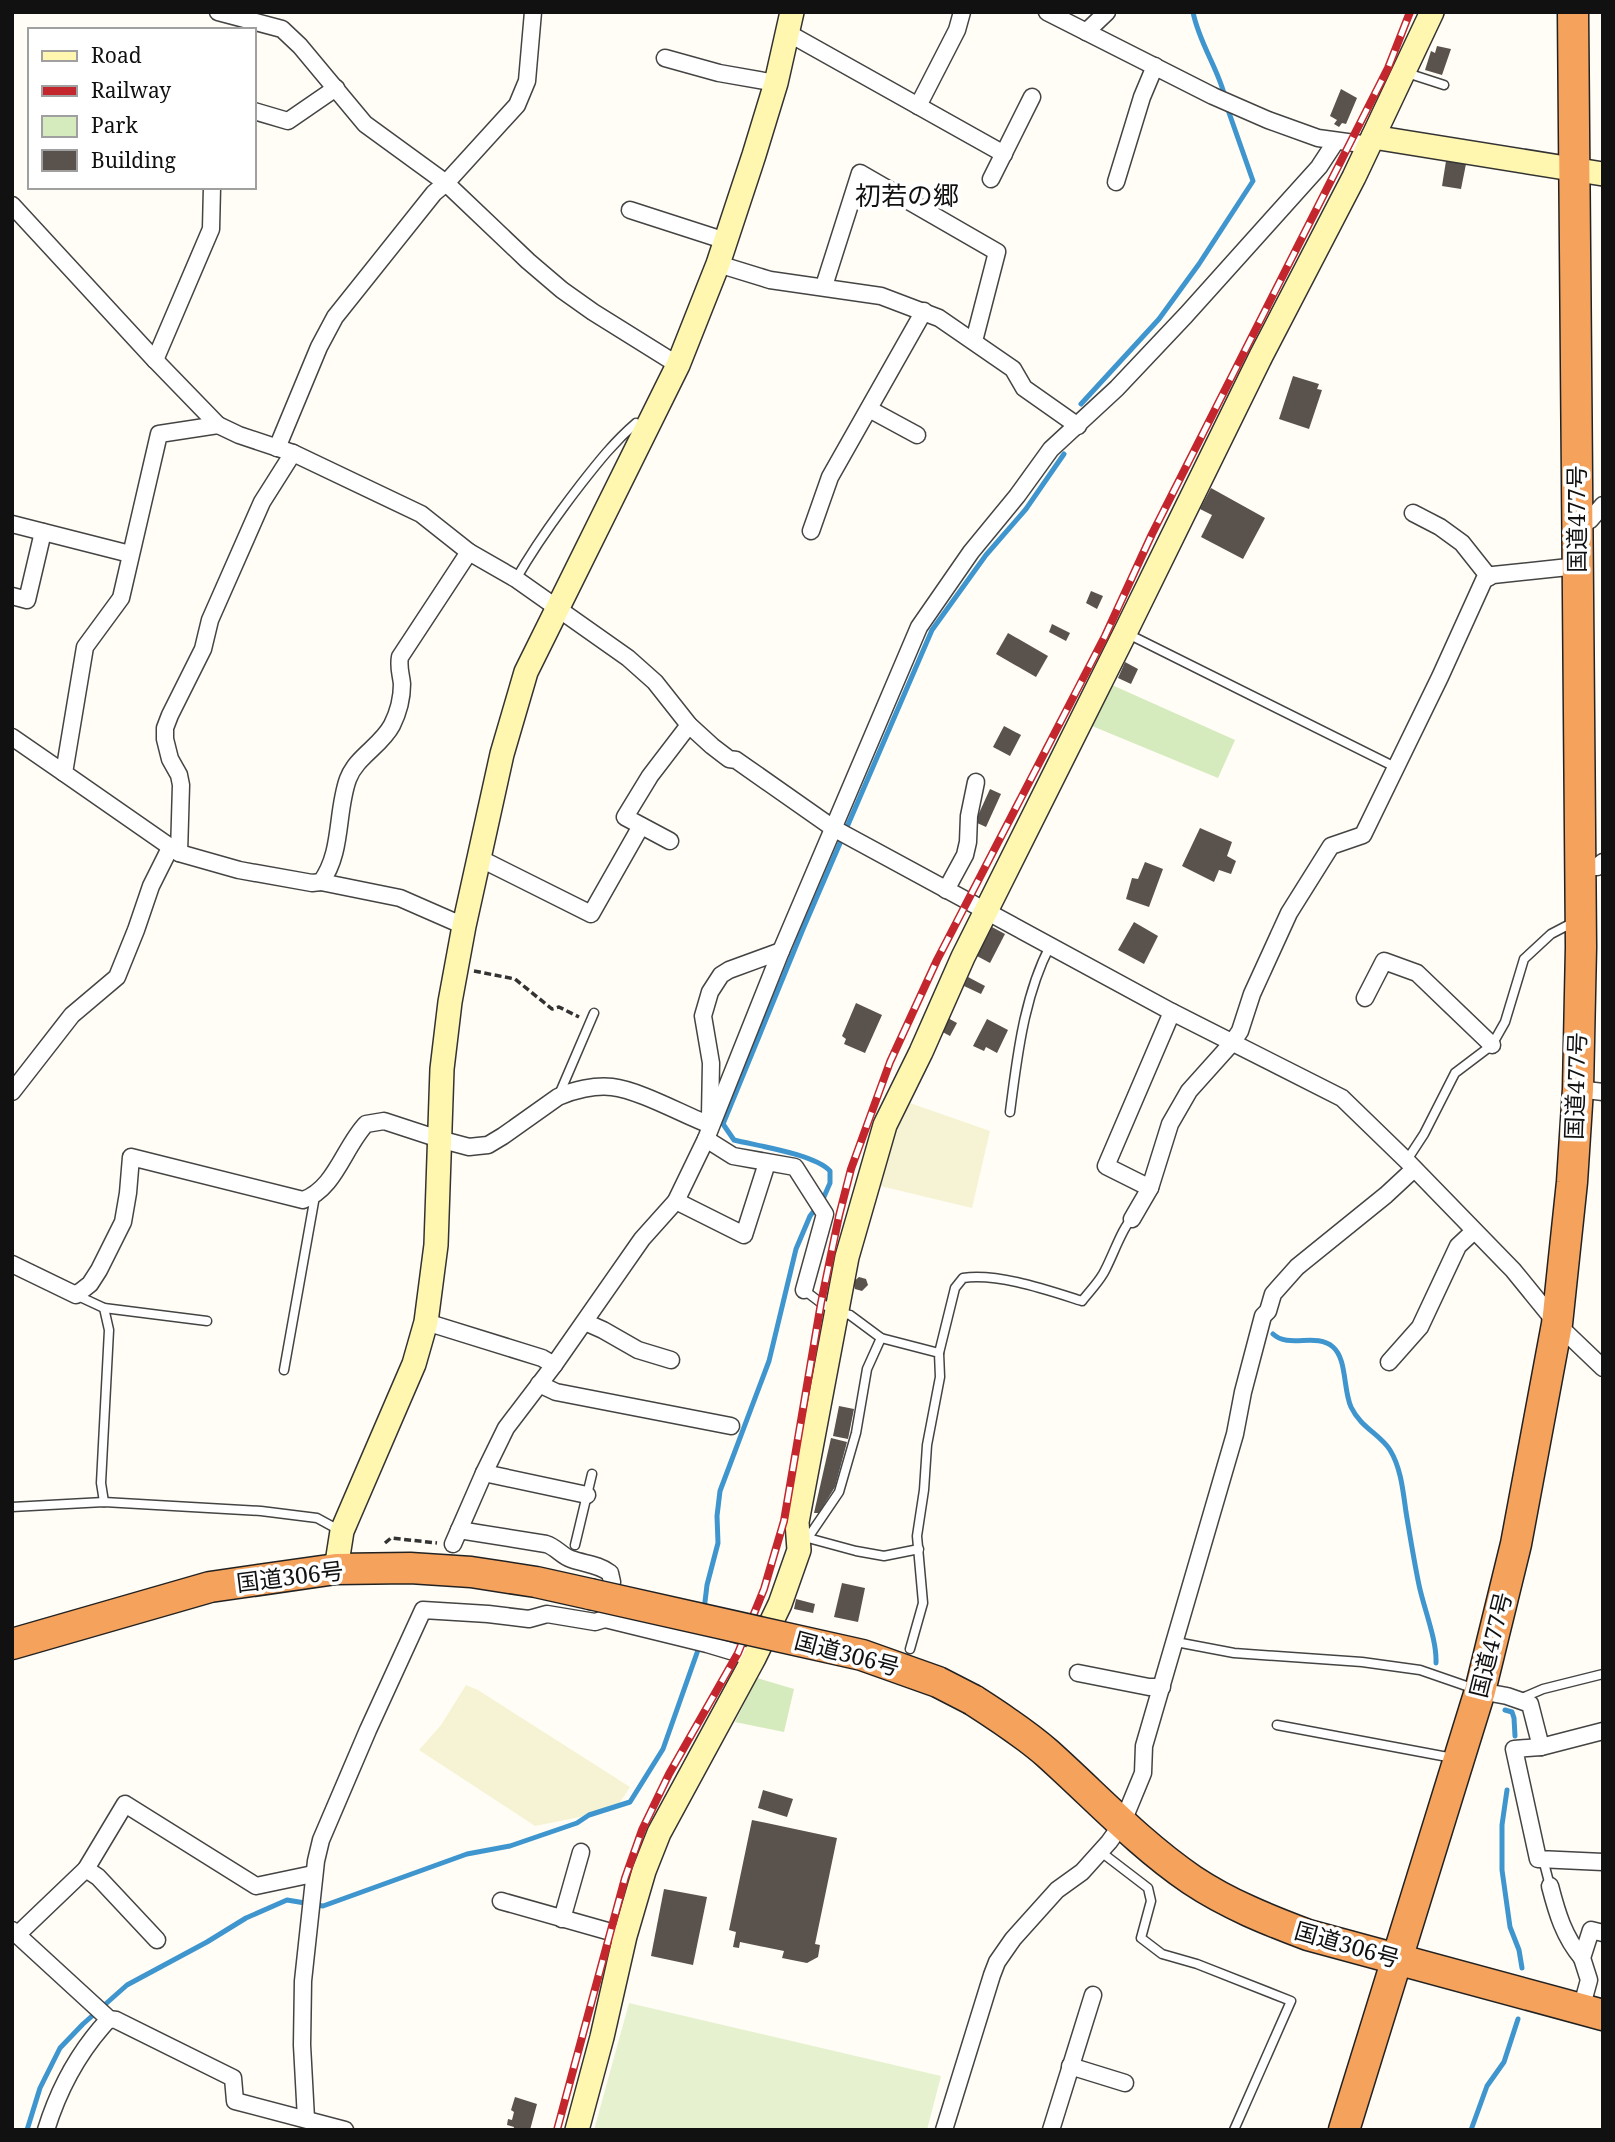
<svg xmlns="http://www.w3.org/2000/svg" width="1615" height="2142" font-family="'Noto Serif','Noto Sans JP',serif">
	<style>
		.farmland { fill: #f6f3d4 }
		.green { fill: #d5ebbd }
		.pitch { fill: #e6f2cf }
		.lines { fill: none; stroke-linecap: round; stroke-linejoin: round }
		.stream { stroke: #3f96cf; stroke-width: 5 }
		.building { fill: #5a524d }
		.lane-casing { stroke: #444; stroke-width: 11 }
		.street-casing { stroke: #444; stroke-width: 19 }
		.secondary-casing { stroke: #333; stroke-width: 26 }
		.highway-casing { stroke: #222; stroke-width: 33 }
		.path { stroke: #333; stroke-width: 3.5; stroke-dasharray: 7 3.5; stroke-linecap: butt }
		.lane { stroke: #fff; stroke-width: 8 }
		.street { stroke: #fff; stroke-width: 16 }
		.secondary { stroke: #fff6b0; stroke-width: 23 }
		.highway { stroke: #f5a25d; stroke-width: 30 }
		.rail-casing { stroke: #c4262e; stroke-width: 8 }
		.rail { stroke: #fff; stroke-width: 5; stroke-dasharray: 16; stroke-linecap: butt }
		.highway-bridge-casing { stroke: #222; stroke-width: 33; stroke-linecap: butt }
		.highway-bridge { stroke: #f5a25d; stroke-width: 30 }
		.labels { text-anchor: middle; stroke-width: 7; stroke-linejoin: round; paint-order: stroke }
		.street-label { font-size: 23px; fill: #111; stroke: #fff }
		.quarter-label { font-size: 26px; fill: #111; stroke: #fff }
	</style>
	<rect width="100%" height="100%" fill="#fffdf5"/>
	<g class="farmland">
		<polygon points="907,1102 990,1131 972,1208 876,1185"/>
		<polygon points="466,1685 478,1690 630,1787 615,1810 535,1826 419,1750 441,1725"/>
	</g>
	<g class="green">
		<polygon points="1112,685 1235,740 1218,778 1092,726"/>
		<polygon points="757,1678 794,1689 784,1732 735,1722"/>
	</g>
	<polygon class="pitch" points="629,2003 941,2076 927,2130 594,2130"/>
	<g class="lines">
		<g class="stream">
			<path d="M1193,12C1199,43 1218,68 1225,97"/>
			<polyline points="1081,404 1159,319 1199,264 1253,181 1227,107"/>
			<path d="M1273,1334C1289,1349 1316,1332 1333,1347C1347,1359 1343,1389 1351,1407C1361,1428 1380,1434 1390,1450C1401,1468 1403,1491 1406,1512C1410,1536 1414,1561 1419,1585C1424,1609 1437,1640 1436,1663"/>
			<path d="M704,1610L707,1585L718,1543L717,1516L720,1491L769,1361L796,1249L810,1216L823,1199L830,1183V1171C814,1154 758,1146 734,1140L723,1124L803,929L932,630L986,555L1026,509L1064,454"/>
			<polyline points="1505,1710 1512,1712 1514,1718 1515,1736"/>
			<polyline points="1507,1790 1502,1825 1502,1870 1510,1927 1519,1950 1522,1968"/>
			<polyline points="27,2130 40,2088 60,2048 83,2024 127,1985 207,1942 246,1918 287,1900 323,1906 467,1854 510,1846 577,1823 589,1815 630,1802 663,1749 698,1650 701,1627"/>
			<polyline points="1471,2130 1487,2086 1504,2062 1518,2019"/>
		</g>
	</g>
	<g class="building">
		<polygon points="1437,46 1451,49 1442,75 1425,70 1431,51 1435,53"/>
		<polygon points="1341,89 1357,98 1346,124 1342,123 1339,127 1334,124 1337,120 1330,116"/>
		<polygon points="1446,161 1466,164 1461,189 1442,186"/>
		<polygon points="1293,376 1319,384 1317,389 1322,390 1309,429 1279,419"/>
		<polygon points="1211,488 1265,518 1243,559 1201,537 1212,515 1200,509"/>
		<polygon points="1091,591 1103,596 1097,609 1086,603"/>
		<polygon points="1052,624 1070,633 1066,641 1049,632"/>
		<polygon points="1008,633 1048,656 1036,677 996,654"/>
		<polygon points="1125,662 1138,669 1131,684 1118,678"/>
		<polygon points="1004,726 1021,735 1010,756 993,747"/>
		<polygon points="990,789 1001,794 986,827 975,822"/>
		<polygon points="1200,828 1232,842 1227,856 1236,861 1231,874 1219,870 1214,882 1182,866"/>
		<polygon points="1145,862 1163,869 1149,907 1126,899 1132,878 1138,879"/>
		<polygon points="1134,922 1158,936 1144,964 1118,950"/>
		<polygon points="992,927 1005,934 990,963 977,956"/>
		<polygon points="968,977 985,986 981,994 964,986"/>
		<polygon points="856,1003 882,1015 865,1053 844,1044 846,1039 842,1036"/>
		<polygon points="946,1017 957,1023 950,1036 939,1030"/>
		<polygon points="987,1019 1008,1030 997,1053 986,1047 984,1051 973,1046"/>
		<polygon points="859,1277 866,1279 868,1285 862,1291 855,1289 853,1282"/>
		<polygon points="839,1406 854,1409 848,1439 833,1436"/>
		<polygon points="831,1438 847,1442 835,1487 819,1513 814,1513"/>
		<polygon points="842,1583 865,1588 858,1622 834,1617"/>
		<polygon points="796,1599 815,1604 813,1613 794,1609"/>
		<polygon points="763,1790 793,1799 787,1817 758,1808"/>
		<polygon points="752,1820 837,1838 815,1944 820,1945 818,1957 807,1963 782,1958 784,1951 740,1942 739,1948 733,1947 736,1932 729,1930"/>
		<polygon points="664,1889 707,1897 693,1965 651,1956"/>
		<polygon points="515,2097 537,2104 530,2130 513,2130 514,2127 507,2125 508,2119 512,2120 514,2112 511,2110"/>
	</g>
	<g class="lines">
		<defs>
			<g id="lane">
				<polyline points="1407,73 1444,85"/>
				<path d="M516,579C535,546 557,515 581,484C599,461 614,442 636,423"/>
				<polyline points="1128,634 1397,768"/>
				<polyline points="558,1097 594,1013"/>
				<path d="M1010,1112C1017,1057 1024,996 1050,946"/>
				<polyline points="1407,1160 1424,1134 1455,1073 1492,1045 1505,1022 1524,959 1551,934 1574,922"/>
				<polyline points="804,1290 821,1303 837,1312 850,1315 881,1338 939,1353 940,1377 927,1445 924,1490 917,1536 923,1603 910,1649"/>
				<polyline points="76,1295 104,1308 207,1321"/>
				<path d="M939,1353L955,1288L963,1278C999,1273 1047,1290 1082,1301C1089,1292 1097,1284 1103,1274C1111,1261 1123,1225 1132,1219"/>
				<polyline points="284,1370 315,1196"/>
				<polyline points="104,1502 101,1483 109,1330 104,1308"/>
				<polyline points="12,1507 104,1502 261,1511 317,1518 339,1530"/>
				<polyline points="808,1538 856,1551 884,1556 919,1549"/>
				<polyline points="575,1545 592,1474"/>
				<polyline points="803,1545 839,1492 856,1433 867,1369 881,1338"/>
				<polyline points="1176,1642 1234,1653 1362,1662 1420,1670 1475,1689"/>
				<polyline points="1522,1698 1543,1689 1603,1674"/>
				<polyline points="1277,1725 1453,1758"/>
				<polyline points="1101,1852 1148,1888 1151,1901 1141,1938 1162,1954 1197,1964 1291,2001 1234,2130"/>
				<polyline points="1543,1859 1550,1886"/>
			</g>
			<g id="street">
				<polyline points="218,12 282,29 300,46 365,124 446,183 528,261 562,290 593,312 678,365"/>
				<polyline points="1047,12 1213,96 1268,120 1318,138 1369,145"/>
				<polyline points="1086,32 1107,12"/>
				<polyline points="788,33 1004,154"/>
				<polyline points="665,58 719,73 776,83"/>
				<polyline points="918,106 957,30 962,12"/>
				<polyline points="254,111 288,121 336,88"/>
				<polyline points="991,179 1032,97"/>
				<polyline points="1116,182 1142,97 1155,66"/>
				<polyline points="12,205 155,360 218,425 239,435 293,453 421,514 469,552 516,579 628,658 655,682 689,725 712,746 729,759 736,760 833,828 1172,1012 1342,1098 1407,1161 1513,1270 1557,1324 1603,1368"/>
				<polyline points="630,210 726,241"/>
				<polyline points="718,264 770,280 881,296 939,318 1013,369 1024,388 1078,426"/>
				<polyline points="824,286 860,173 997,252 974,341"/>
				<polyline points="155,360 211,229 212,187"/>
				<polyline points="869,409 917,435"/>
				<path d="M218,425L159,434L121,598L85,647L64,773L179,853L239,870L312,883L321,882C343,852 336,812 348,779C356,757 381,746 392,725C398,713 402,697 402,684C401,674 398,667 400,657L469,552"/>
				<polyline points="277,448 319,347 335,317 434,193 446,183 517,105 527,81 533,12"/>
				<polyline points="1413,513 1440,527 1462,543 1489,577"/>
				<polyline points="12,524 130,554"/>
				<polyline points="1578,525 1590,520 1603,505"/>
				<polyline points="811,531 830,477 924,311"/>
				<polyline points="12,596 27,600 43,532"/>
				<polyline points="12,737 64,773"/>
				<polyline points="670,841 625,817 650,776 689,725"/>
				<polyline points="179,853 181,785 179,775 170,759 165,739 165,728 170,715 203,649 210,620 262,502 293,453"/>
				<polyline points="479,858 591,914 641,826"/>
				<polyline points="1580,867 1597,867 1603,862"/>
				<polyline points="321,882 400,898 464,926"/>
				<polyline points="946,890 965,855 968,842 969,816 976,782"/>
				<polyline points="1365,998 1384,961 1417,973 1492,1045"/>
				<polyline points="1578,1089 1603,1092"/>
				<polyline points="12,1092 72,1015 117,977 136,930 151,886 170,848"/>
				<polyline points="710,1116 711,1063 703,1016 710,992 721,975 729,970 781,951"/>
				<polyline points="706,1139 733,1156 795,1167 825,1214 804,1290"/>
				<polyline points="1150,1188 1106,1166 1172,1012"/>
				<polyline points="676,1201 744,1235 767,1163"/>
				<polyline points="1132,1219 1150,1188 1170,1124 1189,1091 1232,1043 1240,1031 1252,994 1289,913 1331,846 1363,835 1440,677 1484,580 1493,575 1578,566"/>
				<path d="M12,1264L76,1295L90,1284L99,1270L123,1222L128,1193L131,1157L303,1200C335,1189 344,1147 366,1124L384,1121L439,1139L469,1147L478,1146L488,1145L503,1136L558,1097C573,1090 595,1085 612,1087C639,1090 684,1115 710,1125"/>
				<polyline points="426,1322 542,1358 554,1365"/>
				<polyline points="585,1322 603,1330 638,1350 671,1360"/>
				<polyline points="1389,1362 1420,1327 1458,1246 1474,1231"/>
				<polyline points="539,1384 556,1392 731,1426"/>
				<polyline points="484,1473 587,1495"/>
				<polyline points="453,1544 484,1473 506,1428 554,1365 642,1239 676,1201 706,1139 781,951 919,627 971,552 1017,496 1051,449 1117,388 1186,315 1319,167 1336,141"/>
				<polyline points="605,1619 707,1644 754,1658"/>
				<polyline points="1078,1673 1149,1687 1162,1687"/>
				<polyline points="1480,1691 1507,1696 1530,1704 1541,1747"/>
				<polyline points="1603,1731 1541,1747 1514,1749 1538,1859 1603,1862"/>
				<polyline points="86,1869 98,1877 157,1940"/>
				<path d="M1550,1886C1557,1913 1564,1937 1582,1958"/>
				<polyline points="501,1901 625,1936"/>
				<polyline points="562,1919 581,1852"/>
				<polyline points="12,1930 109,2019 116,2020 233,2078 235,2101 345,2130"/>
				<polyline points="17,1935 86,1869 125,1804 256,1886 313,1874"/>
				<polyline points="1581,2009 1589,1980 1582,1958 1591,1930 1603,1933"/>
				<polyline points="1070,2066 1125,2083"/>
				<path d="M306,2119L302,2045L303,1981L316,1861L321,1840L368,1730L423,1610L488,1614L529,1619L547,1614L595,1622L605,1619L612,1582L610,1573C598,1564 585,1564 571,1559C562,1556 556,1547 546,1544L459,1530"/>
				<path d="M46,2130C59,2088 79,2051 109,2019"/>
				<polyline points="944,2130 992,1975 997,1962 1013,1939 1057,1890 1082,1872 1109,1842 1122,1824 1143,1773 1144,1746 1235,1434 1243,1392 1263,1316 1268,1311 1273,1294 1297,1267 1386,1195 1414,1169"/>
				<polyline points="1051,2130 1093,1995"/>
			</g>
			<g id="secondary">
				<polyline points="1373,137 1603,174"/>
				<polyline points="336,1569 342,1531 414,1364 426,1322 436,1245 442,1069 450,1002 464,926 502,754 526,672 678,365 718,264 754,155 776,83 792,12"/>
				<polyline points="577,2130 602,2037 625,1936 644,1871 659,1833 754,1658 780,1604 799,1550 797,1522 847,1257 885,1125 921,1052 963,957 1125,633 1261,356 1354,177 1432,12"/>
			</g>
			<g id="highway">
				<polyline points="12,1644 210,1587 336,1569 410,1568 471,1572 536,1582 590,1594"/>
				<path d="M973,1700C998,1716 1024,1733 1047,1753C1095,1796 1138,1843 1192,1880C1228,1904 1268,1920 1308,1935L1603,2015"/>
				<polyline points="1344,2130 1480,1691 1516,1544 1557,1324 1572,1182 1578,1089 1581,947 1573,12"/>
			</g>
		</defs>
		<use href="#lane" class="lane-casing"/>
		<use href="#street" class="street-casing"/>
		<use href="#secondary" class="secondary-casing"/>
		<use href="#highway" class="highway-casing"/>
		<g class="path">
			<polyline points="474,971 515,979 552,1009 559,1007 579,1017"/>
			<polyline points="385,1543 391,1538 437,1543"/>
		</g>
		<use href="#lane" class="lane"/>
		<use href="#street" class="street"/>
		<use href="#secondary" class="secondary"/>
		<use href="#highway" class="highway"/>
		<defs>
			<polyline id="rail" points="557,2130 625,1878 642,1830 669,1774 738,1653 764,1589 784,1521 821,1303 839,1216 851,1169 890,1062 937,960 1105,636 1152,534 1388,68 1410,12"/>
		</defs>
		<use href="#rail" class="rail-casing"/>
		<use href="#rail" class="rail"/>
		<defs>
			<polyline id="highway-bridge" points="590,1594 862,1655 938,1682 973,1700"/>
		</defs>
		<use href="#highway-bridge" class="highway-bridge-casing"/>
		<use href="#highway-bridge" class="highway-bridge"/>
	</g>
	<g class="labels">
		<g class="street-label">
			<text transform="translate(1577 519) rotate(-90)" y="8">国道477号</text>
			<text transform="translate(1576 1086) rotate(-88)" y="8">国道477号</text>
			<text transform="translate(290 1577) rotate(-7)" y="8">国道306号</text>
			<text transform="translate(1491 1645) rotate(-76)" y="8">国道477号</text>
			<text transform="translate(847 1654) rotate(15)" y="8">国道306号</text>
			<text transform="translate(1347 1945) rotate(16)" y="8">国道306号</text>
		</g>
		<g class="quarter-label">
			<text x="907" y="205">初若の郷</text>
		</g>
	</g>
	<rect width="1615" height="2142" fill="none" stroke="#111111" stroke-width="28"/>
	<rect x="28" y="28" width="228" height="161" fill="#ffffff" stroke="#a0a0a0" stroke-width="2"/>
	<rect x="42" y="51" width="35" height="10" fill="#fff6b0" stroke="#a0a0a0" stroke-width="2"/>
	<text x="91" y="63" font-size="21" fill="#111111">Road</text>
	<rect x="42" y="86" width="35" height="10" fill="#c4262e" stroke="#a0a0a0" stroke-width="2"/>
	<text x="91" y="98" font-size="21" fill="#111111">Railway</text>
	<rect x="42" y="116" width="35" height="21" fill="#d5ebbd" stroke="#a0a0a0" stroke-width="2"/>
	<text x="91" y="133" font-size="21" fill="#111111">Park</text>
	<rect x="42" y="150" width="35" height="21" fill="#5a524d" stroke="#a0a0a0" stroke-width="2"/>
	<text x="91" y="168" font-size="21" fill="#111111">Building</text>
</svg>
